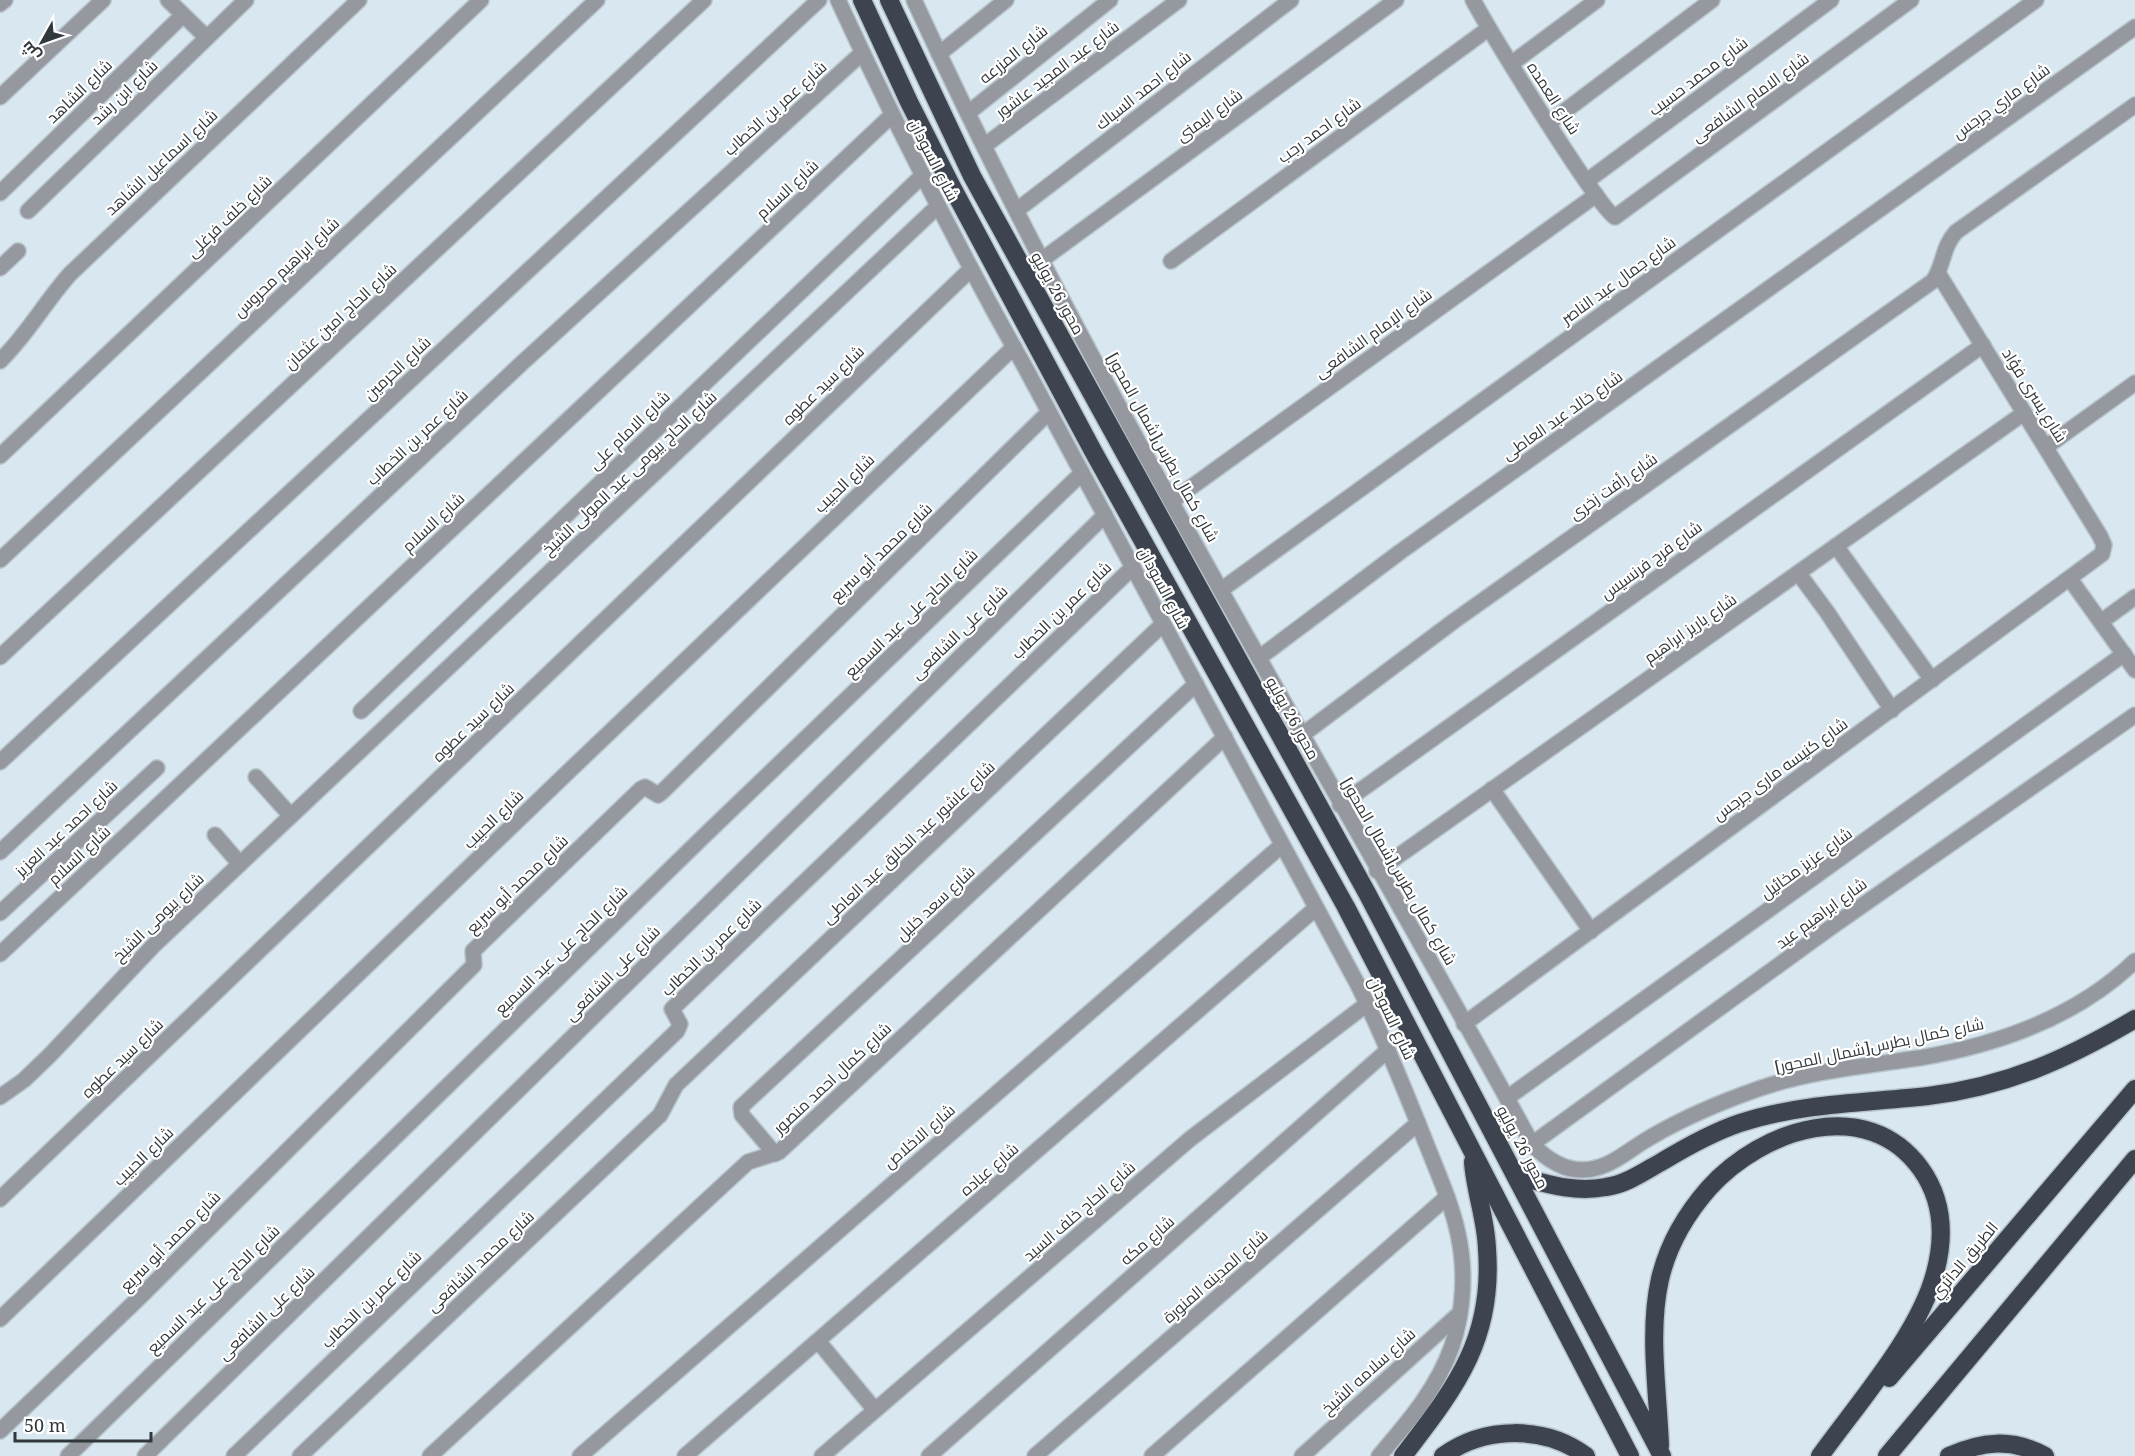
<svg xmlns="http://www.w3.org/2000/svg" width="2135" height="1456" font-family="'Noto Serif',Cairo,serif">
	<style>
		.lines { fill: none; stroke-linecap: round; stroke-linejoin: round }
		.minor-casing { stroke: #b7c4cc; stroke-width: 18 }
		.highway-casing { stroke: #b7c4cc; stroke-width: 21 }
		.minor { stroke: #95989e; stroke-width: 15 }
		.highway { stroke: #3e444f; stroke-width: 18 }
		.labels { text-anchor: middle; stroke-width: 4.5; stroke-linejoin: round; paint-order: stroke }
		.street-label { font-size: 16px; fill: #31373a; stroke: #fff }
	</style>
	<rect width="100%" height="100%" fill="#d8e7f0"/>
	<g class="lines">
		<defs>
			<g id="minor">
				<polyline points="168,0 206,37"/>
				<path d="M838,0C896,126 958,248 1026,369L1358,985C1384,1038 1406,1093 1428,1148C1439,1176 1452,1205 1458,1234C1466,1270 1464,1311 1452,1346C1437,1389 1408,1422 1379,1456"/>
				<path d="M914,0C1095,394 1325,764 1532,1144C1549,1162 1570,1175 1596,1168C1616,1163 1633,1147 1651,1137C1685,1117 1721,1102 1758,1089C1810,1071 1865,1066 1919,1058C1997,1045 2077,1017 2135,961"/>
				<path d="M1473,0C1488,28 1598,209 1615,217L1911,0"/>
				<polyline points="0,4 5,0"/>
				<polyline points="939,54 1006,0"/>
				<polyline points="1511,64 1597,0"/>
				<polyline points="0,97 103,0"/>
				<polyline points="968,113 1110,0"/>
				<polyline points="1549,123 1712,0"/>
				<polyline points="984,146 1179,0"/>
				<polyline points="1587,181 1831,0"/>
				<polyline points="0,193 183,15"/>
				<polyline points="1017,210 1291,0"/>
				<polyline points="28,211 246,0"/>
				<polyline points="1043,259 1396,0"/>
				<polyline points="1171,261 1488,29"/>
				<polyline points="0,268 18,251"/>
				<path d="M0,361C27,335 45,302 70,274L359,0"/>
				<polyline points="2046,447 2135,383"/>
				<polyline points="0,456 481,0"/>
				<polyline points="1172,501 1596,195"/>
				<polyline points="1836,546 1932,680"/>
				<polyline points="0,560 597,0"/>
				<polyline points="1799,574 1827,612 1892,710"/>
				<polyline points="2070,579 2135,670"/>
				<polyline points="1221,590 2036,0"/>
				<polyline points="2102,621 2135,597"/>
				<polyline points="0,657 704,0"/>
				<polyline points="1259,658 1400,552 2135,27"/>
				<polyline points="361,711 922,176"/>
				<path d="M1302,735L1454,621L1933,281C1944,266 1942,247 1956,232L2135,105"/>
				<polyline points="0,762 819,0"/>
				<polyline points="256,777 291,816"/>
				<polyline points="1492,789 1591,931"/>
				<polyline points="1340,805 1983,345"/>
				<polyline points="215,835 240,864"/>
				<polyline points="0,852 522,363 862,53"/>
				<polyline points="1377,871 2024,413"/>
				<polyline points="0,913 157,768"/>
				<polyline points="0,954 891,116"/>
				<polyline points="1464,1024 2102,554 2104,545 2100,536 1938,273"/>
				<polyline points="0,1097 24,1080 50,1055 153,946 938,206"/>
				<polyline points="1507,1098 2124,654"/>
				<polyline points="1532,1144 1830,928 2135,715"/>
				<polyline points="775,1154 742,1115 741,1107 1196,684"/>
				<polyline points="0,1199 970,270"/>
				<polyline points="0,1319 568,772 1014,347"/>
				<polyline points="818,1341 875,1410"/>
				<polyline points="0,1431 139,1298 474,965 473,951 641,789 645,787 658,795 662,792 1049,412"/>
				<polyline points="68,1456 704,836 1082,473"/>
				<polyline points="145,1456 1105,515"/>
				<polyline points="234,1456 677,1031 680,1024 672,1009 1133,567"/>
				<polyline points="300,1456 660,1115 676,1085 1163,624"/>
				<polyline points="430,1456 748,1162 779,1152 1225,737"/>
				<polyline points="580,1456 1282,845"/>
				<polyline points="685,1456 1316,908"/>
				<polyline points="822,1456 1190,1139 1367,1004"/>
				<polyline points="929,1456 1388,1050"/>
				<polyline points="1035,1456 1418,1123"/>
				<polyline points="1152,1456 1447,1197"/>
				<polyline points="1302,1456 1460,1313"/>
			</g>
			<g id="highway">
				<polyline points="862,0 909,102 952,187 1093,451 1346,907 1630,1456"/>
				<polyline points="889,0 972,176 1367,893 1662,1456"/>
				<path d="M1517,1176C1547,1184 1575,1193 1606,1187C1627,1184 1645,1171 1663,1161C1688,1146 1713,1132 1740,1123C1802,1103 1865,1103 1928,1096C2008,1086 2067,1059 2135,1019"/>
				<polyline points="1889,1378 2135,1089"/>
				<path d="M1660,1446C1658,1392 1648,1332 1660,1279C1668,1245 1687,1213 1709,1188C1762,1129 1867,1094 1921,1169C1943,1200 1945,1236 1935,1273C1919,1334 1858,1403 1820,1456"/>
				<path d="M1403,1456C1455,1388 1494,1340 1487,1249C1486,1219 1475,1191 1473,1162"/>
				<path d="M1443,1456C1484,1426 1545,1425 1586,1456"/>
				<polyline points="1887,1456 2135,1159"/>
				<path d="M1949,1456C1982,1441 2012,1438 2045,1456"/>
			</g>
		</defs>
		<use href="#minor" class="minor-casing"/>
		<use href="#highway" class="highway-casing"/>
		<use href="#minor" class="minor"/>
		<use href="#highway" class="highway"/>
	</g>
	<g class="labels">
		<g class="street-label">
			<text transform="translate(1013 54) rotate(-39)" y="6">شارع المزرعه</text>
			<text transform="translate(1057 69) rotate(-37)" y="6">شارع عبد المجيد عاشور</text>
			<text transform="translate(1698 76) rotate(-37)" y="6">شارع محمد حسيب</text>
			<text transform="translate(1143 90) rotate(-38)" y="6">شارع احمد السباك</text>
			<text transform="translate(79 91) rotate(-44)" y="6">شارع الشاهد</text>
			<text transform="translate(124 92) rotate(-44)" y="6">شارع ابن رشد</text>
			<text transform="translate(1750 97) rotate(-36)" y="6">شارع الامام الشافعى</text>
			<text transform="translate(1554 98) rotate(57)" y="6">شارع العمده</text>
			<text transform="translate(2001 101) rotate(-36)" y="6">شارع ماري جرجس</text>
			<text transform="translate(775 108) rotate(-42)" y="6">شارع عمر بن الخطاب</text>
			<text transform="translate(1209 115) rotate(-36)" y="6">شارع اليمنى</text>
			<text transform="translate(1319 130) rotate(-36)" y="6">شارع احمد رجب</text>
			<text transform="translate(934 160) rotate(63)" y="6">شارع السودان</text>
			<text transform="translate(161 162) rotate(-43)" y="6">شارع اسماعيل الشاهد</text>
			<text transform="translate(787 189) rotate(-43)" y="6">شارع السلام</text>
			<text transform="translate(229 216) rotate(-44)" y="6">شارع خلف فرغلى</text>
			<text transform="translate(286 267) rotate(-43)" y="6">شارع ابراهيم محروس</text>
			<text transform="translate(1618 280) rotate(-36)" y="6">شارع جمال عبد الناصر</text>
			<text transform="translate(1058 293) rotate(61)" y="6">محور 26 يوليو</text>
			<text transform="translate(340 316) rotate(-43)" y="6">شارع الحاج امين عثمان</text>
			<text transform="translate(1373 333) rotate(-36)" y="6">شارع الإمام الشافعى</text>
			<text transform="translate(397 368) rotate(-43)" y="6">شارع الحرمين</text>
			<text transform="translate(823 385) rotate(-44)" y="6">شارع سيد عطوه</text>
			<text transform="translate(2035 395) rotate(58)" y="6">شارع يسرى فؤاد</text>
			<text transform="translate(1562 415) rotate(-35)" y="6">شارع خالد عبد العاطى</text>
			<text transform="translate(629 430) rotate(-44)" y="6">شارع الامام على</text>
			<text transform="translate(417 437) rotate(-43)" y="6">شارع عمر بن الخطاب</text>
			<text transform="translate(1163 447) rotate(61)" y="6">شارع كمال بطرس[شمال المحور]</text>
			<text transform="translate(629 473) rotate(-43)" y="6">شارع الحاج بيومى عبد المولى الشيخ</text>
			<text transform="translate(844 483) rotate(-44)" y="6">شارع الحبيب</text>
			<text transform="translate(1613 486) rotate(-35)" y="6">شارع رأفت زخرى</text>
			<text transform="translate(433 522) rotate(-43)" y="6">شارع السلام</text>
			<text transform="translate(881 552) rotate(-44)" y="6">شارع محمد أبو سريع</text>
			<text transform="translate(1651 560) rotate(-36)" y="6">شارع فرج فرنسيس</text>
			<text transform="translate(1164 588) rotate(62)" y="6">شارع السودان</text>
			<text transform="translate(1061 610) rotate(-44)" y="6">شارع عمر بن الخطاب</text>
			<text transform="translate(911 613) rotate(-44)" y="6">شارع الحاج على عبد السميع</text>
			<text transform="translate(1690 628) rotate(-35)" y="6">شارع باريز ابراهيم</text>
			<text transform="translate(959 632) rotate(-44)" y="6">شارع على الشافعى</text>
			<text transform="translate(1293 718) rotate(61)" y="6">محور 26 يوليو</text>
			<text transform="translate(473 722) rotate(-44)" y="6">شارع سيد عطوه</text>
			<text transform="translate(1780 769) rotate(-36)" y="6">شارع كنيسه مارى جرجس</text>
			<text transform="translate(493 819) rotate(-44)" y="6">شارع الحبيب</text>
			<text transform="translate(66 828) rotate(-43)" y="6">شارع احمد عبد العزيز</text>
			<text transform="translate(908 842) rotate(-43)" y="6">شارع عاشور عبد الخالق عبد العاطى</text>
			<text transform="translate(79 855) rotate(-43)" y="6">شارع السلام</text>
			<text transform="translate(1806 863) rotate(-36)" y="6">شارع عزيز مخائيل</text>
			<text transform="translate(1399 871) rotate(60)" y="6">شارع كمال بطرس[شمال المحور]</text>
			<text transform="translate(517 884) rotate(-44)" y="6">شارع محمد أبو سريع</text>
			<text transform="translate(935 903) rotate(-43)" y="6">شارع سعد خليل</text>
			<text transform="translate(1821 913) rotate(-36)" y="6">شارع ابراهيم عيد</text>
			<text transform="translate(158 917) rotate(-44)" y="6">شارع بيومى الشيخ</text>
			<text transform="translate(711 947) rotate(-44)" y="6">شارع عمر بن الخطاب</text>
			<text transform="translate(561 950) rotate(-44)" y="6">شارع الحاج على عبد السميع</text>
			<text transform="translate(612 973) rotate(-45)" y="6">شارع على الشافعى</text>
			<text transform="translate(1392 1018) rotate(65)" y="6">شارع السودان</text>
			<text transform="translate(1879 1045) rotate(-12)" y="6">شارع كمال بطرس[شمال المحور]</text>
			<text transform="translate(122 1058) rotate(-44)" y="6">شارع سيد عطوه</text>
			<text transform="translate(832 1078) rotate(-43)" y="6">شارع كمال احمد منصور</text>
			<text transform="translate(919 1136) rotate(-41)" y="6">شارع الاخلاص</text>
			<text transform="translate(1523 1147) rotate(62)" y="6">محور 26 يوليو</text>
			<text transform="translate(143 1156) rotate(-44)" y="6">شارع الحبيب</text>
			<text transform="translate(989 1169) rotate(-41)" y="6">شارع عباده</text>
			<text transform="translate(1079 1211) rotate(-41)" y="6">شارع الحاج خلف السيد</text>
			<text transform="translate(1147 1240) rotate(-41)" y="6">شارع مكه</text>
			<text transform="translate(170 1241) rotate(-45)" y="6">شارع محمد أبو سريع</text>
			<text transform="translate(1964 1260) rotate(-50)" y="6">الطريق الدائري</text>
			<text transform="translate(480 1261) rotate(-43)" y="6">شارع محمد الشافعى</text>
			<text transform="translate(1215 1276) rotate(-41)" y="6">شارع المدينه المنورة</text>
			<text transform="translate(213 1289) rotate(-44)" y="6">شارع الحاج على عبد السميع</text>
			<text transform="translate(371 1299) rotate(-44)" y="6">شارع عمر بن الخطاب</text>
			<text transform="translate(266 1313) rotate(-44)" y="6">شارع على الشافعى</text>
			<text transform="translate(1368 1371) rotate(-42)" y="6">شارع سلامه الشيخ</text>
		</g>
	</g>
	<g transform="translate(42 42) rotate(230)" stroke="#ffffff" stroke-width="4.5" paint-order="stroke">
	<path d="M0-4.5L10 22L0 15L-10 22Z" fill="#31373a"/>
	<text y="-9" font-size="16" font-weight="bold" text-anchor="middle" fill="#31373a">ش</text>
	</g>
	<path d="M15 1432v9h136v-9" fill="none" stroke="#31373a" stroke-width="3"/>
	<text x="24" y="1432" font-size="18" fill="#31373a" stroke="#ffffff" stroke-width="4.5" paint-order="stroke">50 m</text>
</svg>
